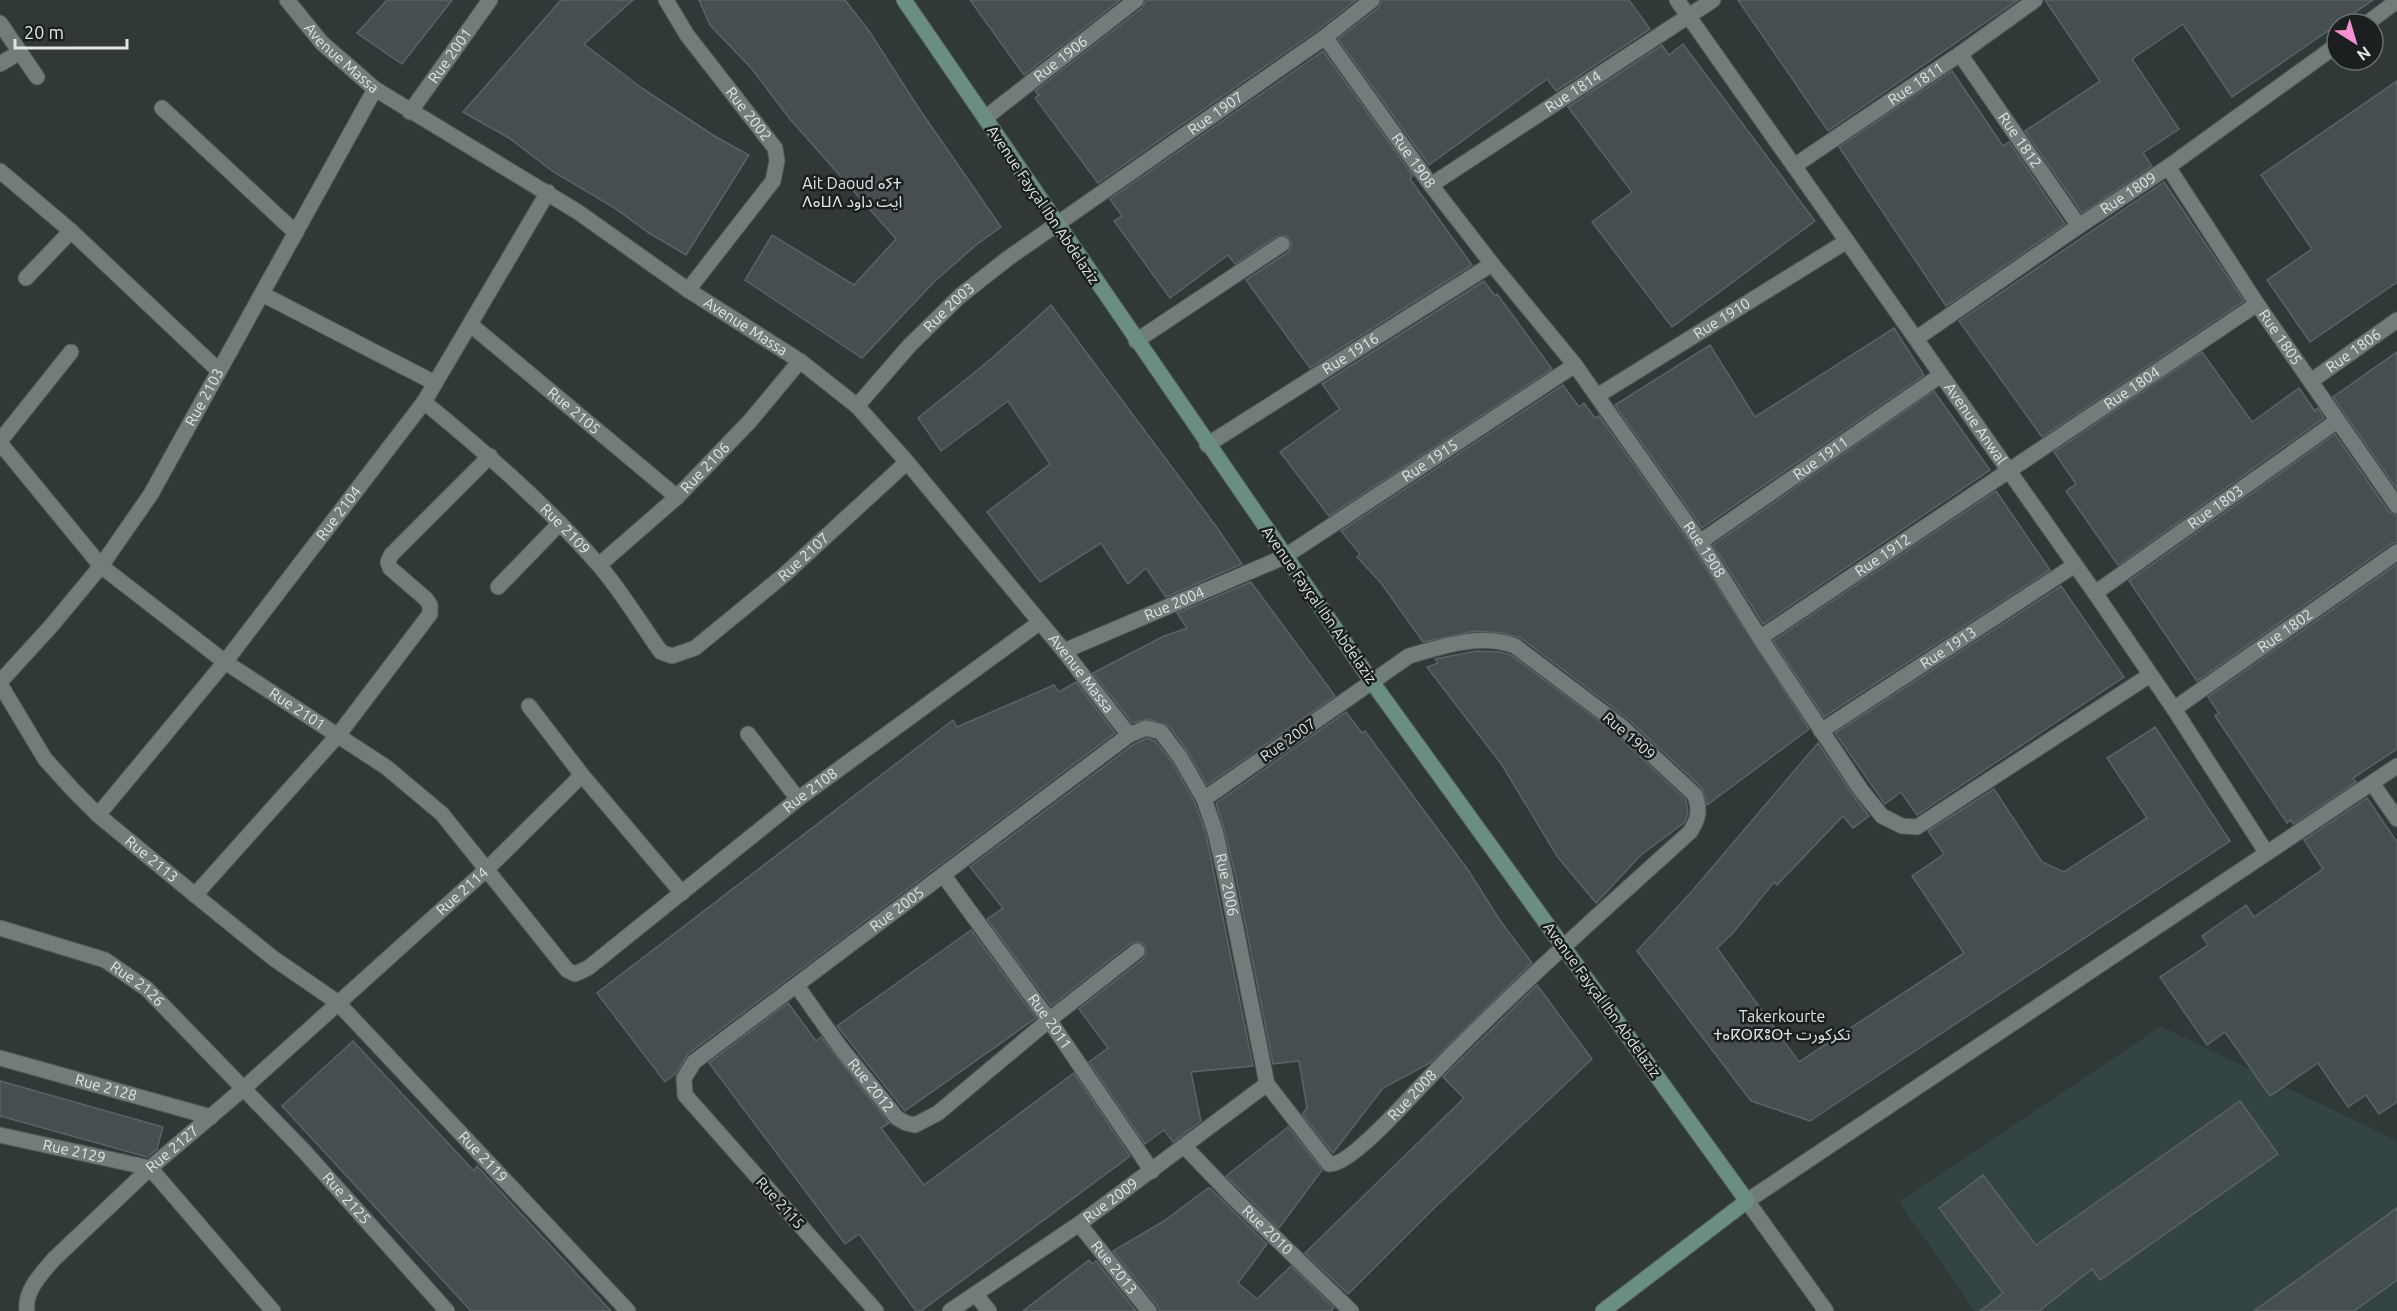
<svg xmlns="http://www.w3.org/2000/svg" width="2397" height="1311" font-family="Ubuntu,'Noto Sans Arabic','Noto Sans Tifinagh',sans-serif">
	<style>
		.built { fill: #334443 }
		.building { fill: #464e51; stroke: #5a6366; stroke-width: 1.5 }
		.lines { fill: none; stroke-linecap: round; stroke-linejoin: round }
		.street-casing { stroke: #4f5756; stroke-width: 17 }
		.secondary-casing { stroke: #4f5756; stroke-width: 17 }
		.street { stroke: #727c7b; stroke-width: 15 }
		.secondary { stroke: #6a8e80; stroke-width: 15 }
		.labels { text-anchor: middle; stroke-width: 5; stroke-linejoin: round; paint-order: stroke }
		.street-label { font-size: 15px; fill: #e0e6e5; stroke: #1b1f1f }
		.neighbourhood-label { font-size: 16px; fill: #e0e6e5; stroke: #1b1f1f }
	</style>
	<rect width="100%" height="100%" fill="#303838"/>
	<polygon class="built" points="2161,1026 2397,1141 2397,1311 1975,1311 1899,1202"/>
	<g class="building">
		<polygon points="387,0 452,0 402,64 357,33"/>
		<polygon points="561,0 633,0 584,44 643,89 716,137 749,155 686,255 649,233 613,207 552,171 509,138 463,112"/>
		<polygon points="699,0 845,0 869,31 920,110 1001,227 976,245 935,281 862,358 745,280 772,235 854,285 896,239 790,119 752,69 710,25"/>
		<polygon points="970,0 1120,0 1024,75"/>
		<polygon points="1146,0 1356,0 1319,29 1098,183 1035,98 1039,95 1035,91 1142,8"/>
		<polygon points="1382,0 1629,0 1650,29 1556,91 1547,79 1429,165 1338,39 1378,8"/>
		<polygon points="1738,0 2018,0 1828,131"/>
		<polygon points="2045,0 2373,0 2232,97 2183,24 2132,59 2179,129 2143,153 2152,166 2082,213 2025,131 2100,81"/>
		<polygon points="1683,44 1815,221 1672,327 1592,222 1632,192 1568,107 1662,45 1669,55"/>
		<polygon points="1323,51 1413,176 1410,179 1472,265 1310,368 1246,280 1288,252 1292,244 1287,236 1277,236 1235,264 1228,255 1170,298 1114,221 1122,216 1110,199"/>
		<polygon points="1952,71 2003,146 2009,142 2065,224 1946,306 1839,147"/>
		<polygon points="2397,81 2397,282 2310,342 2267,280 2312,249 2261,175"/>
		<polygon points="2164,182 2244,301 2042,437 1959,321"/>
		<polygon points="1484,281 1495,296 1497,294 1552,369 1329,516 1280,452 1340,409 1322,384"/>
		<polygon points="1051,305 1215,525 1242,564 1166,597 1146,568 1128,584 1101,543 1040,582 987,512 1050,464 1008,401 941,451 918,418 991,359"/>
		<polygon points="1894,328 1924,375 1702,528 1615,405 1710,345 1755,417"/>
		<polygon points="2202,352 2252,422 2299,388 2315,411 2318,408 2324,418 2118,565 2066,491 2076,484 2054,452"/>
		<polygon points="2397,352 2397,489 2333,397"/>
		<polygon points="1563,385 1579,407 1584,403 1595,418 1599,416 1692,547 1809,729 1707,805 1702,788 1628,719 1521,638 1503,633 1475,631 1423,642 1381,583 1357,557 1360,554 1341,531"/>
		<polygon points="1934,391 1990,470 1763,624 1713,545"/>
		<polygon points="2335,434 2389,512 2397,516 2397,542 2391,544 2197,681 2129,581"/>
		<polygon points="1996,491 2050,570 1824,717 1773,641"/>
		<polygon points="2397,564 2397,749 2353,778 2356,782 2293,824 2291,820 2287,823 2215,716 2219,713 2208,697"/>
		<polygon points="1251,582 1335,696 1207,785 1188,752 1169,726 1148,719 1132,723 1093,673 1162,637 1187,628 1177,613"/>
		<polygon points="2061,586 2124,677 1917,815 1901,792 1885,804 1835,733"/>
		<polygon points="1476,651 1500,652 1511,655 1615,733 1686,800 1688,813 1685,822 1641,855 1596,903 1557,856 1502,765 1427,667 1438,663 1435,659"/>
		<polygon points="1076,682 1115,733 688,1054 675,1074 665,1082 597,993 953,720 957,727 1054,685 1059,692"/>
		<polygon points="1346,712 1362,733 1365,731 1468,870 1501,922 1532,963 1430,1063 1383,1088 1333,1153 1302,1114 1307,1108 1299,1061 1273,1064 1236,877 1224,829 1216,803"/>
		<polygon points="2155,727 2230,841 1810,1121 1751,1101 1637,951 1693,890 1818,743 1853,795 1869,816 1853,828 1843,816 1777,885 1774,882 1733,933 1717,948 1799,1062 1964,953 1912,876 1944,854 1928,831 1994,789 2042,862 2064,872 2147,818 2107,758"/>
		<polygon points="1147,738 1155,741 1172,762 1195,803 1206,834 1253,1066 1191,1072 1201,1121 1173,1142 1164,1130 1145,1144 1089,1062 1108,1048 1079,1009 1143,959 1146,954 1145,945 1140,942 1131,943 1051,1006 987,919 1003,908 970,867 1134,744"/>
		<polygon points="2367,798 2397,842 2397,1102 2379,1114 2366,1095 2348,1107 2318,1063 2270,1096 2225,1032 2207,1045 2160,977 2208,945 2202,936 2246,905 2254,917 2323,869 2304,840"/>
		<polygon points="971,930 1036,1018 905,1111 837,1026"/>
		<polygon points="1537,985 1592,1059 1432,1210 1348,1294 1305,1253 1464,1098 1443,1077"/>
		<polygon points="788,1003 816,1041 821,1037 889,1123 881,1128 924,1185 1074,1073 1130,1156 921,1311 916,1311 859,1234 845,1244 709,1063"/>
		<polygon points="353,1041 474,1171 477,1166 611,1311 471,1311 282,1106"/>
		<polygon points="0,1081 163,1127 157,1149 147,1157 0,1116"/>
		<polygon points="2240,1101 2278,1154 2100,1280 2092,1269 2039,1311 1980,1311 2003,1293 1939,1208 1983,1175 2036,1245"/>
		<polygon points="1288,1127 1322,1170 1279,1228 1226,1176"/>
		<polygon points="1208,1188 1210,1188 1267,1244 1238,1283 1257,1299 1291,1266 1334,1308 1331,1311 1159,1311 1157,1305 1113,1251 1164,1221"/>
		<polygon points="2397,1208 2397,1280 2354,1311 2254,1311"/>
		<polygon points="1089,1260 1092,1264 1096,1261 1136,1311 1023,1311"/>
	</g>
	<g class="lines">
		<defs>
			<g id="street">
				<path id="s1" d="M287,0L322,43L375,89L578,212L688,290L800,361L857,406L907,462L1064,651L1129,735"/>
				<path id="s2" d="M666,0L687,35L775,148L777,161L773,181L688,290"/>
				<path id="s3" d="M1677,0L2095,593L2174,709L2266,852"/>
				<polyline points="0,23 37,77"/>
				<polyline points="2366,24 2397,1"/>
				<path id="s4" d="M1325,37L1431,185L1492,264L1575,365L1700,542L1760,638L1861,790L1882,816L1902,826L1917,827L2150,675"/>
				<path id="s5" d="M1960,54L2079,226"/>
				<polyline points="0,64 20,52"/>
				<polyline points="162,108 296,233"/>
				<path id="s6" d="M410,112L490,0"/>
				<path id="s7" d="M985,118L1136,0"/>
				<path id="s8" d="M1794,166L1960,54L2035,0"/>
				<path id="s9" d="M2168,167L2257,304L2397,506"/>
				<polyline points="0,171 71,231 219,371"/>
				<path id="s10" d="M1431,185L1713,0"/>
				<polyline points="26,278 71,231"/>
				<polyline points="262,294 435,383"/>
				<path id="s11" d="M471,325L677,497"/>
				<path id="s12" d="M1917,338L2079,226L2168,167L2337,45"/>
				<polyline points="1136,341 1282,244"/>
				<path id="s13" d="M2311,381L2397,320"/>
				<path id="s14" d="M1597,396L1847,241"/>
				<path id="s15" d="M424,402C485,452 545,504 597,563C621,590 640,623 661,652L672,656L695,648L784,575L907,462"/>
				<path id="s16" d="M857,406L910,345L960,296L1007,259L1325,37L1372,0"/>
				<polyline points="0,441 71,352"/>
				<path id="s17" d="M0,443L101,566L225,662L386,767L442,814L567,970L575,974L588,968L798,799L1039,623"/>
				<path id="s18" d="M1207,445L1492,264"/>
				<path id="s19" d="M1700,542L1941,375"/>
				<path id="s20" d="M599,565L677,497L750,421L800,361"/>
				<polyline points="498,587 560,523"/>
				<path id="s21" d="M2095,593L2337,421"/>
				<path id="s22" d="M1760,638L2257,304"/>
				<path id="s23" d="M1064,651L1284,557L1575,365"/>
				<path id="s24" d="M0,682L52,625L101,566L151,494L375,89"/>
				<path id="s25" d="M0,684L45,759L74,791L98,815L195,895L273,958L337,1002L628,1311"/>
				<polyline points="529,706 582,775 682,893"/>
				<path id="s26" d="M2174,709L2397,552"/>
				<path id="s27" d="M1821,731L2075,565"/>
				<polyline points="748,734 798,799"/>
				<polyline points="2372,783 2397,819"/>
				<path id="s28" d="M98,815L225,662L424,402L548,192"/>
				<path id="s29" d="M944,876L1049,1020L1152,1171"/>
				<polyline points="195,895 339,734 430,614 430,605 426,599 390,568 388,562 391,555 490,456"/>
				<path id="s30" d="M0,928L105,960L147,989L304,1151L447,1311"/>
				<path id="s31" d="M797,986L840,1047L897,1118L906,1123L915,1125L938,1113L1049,1020L1137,951"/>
				<path id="s32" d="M0,1058L211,1117"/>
				<path id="s33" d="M0,1135L150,1168L273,1311"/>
				<path id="s34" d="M1185,1147L1234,1198L1351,1311"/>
				<path id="s35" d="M1079,1224L1149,1311"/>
				<polyline points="976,1295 989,1311"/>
				<path id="s36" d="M27,1311C24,1291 42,1273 54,1259L150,1168L243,1089L487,869L582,775"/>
				<path id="s37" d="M876,1311L685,1095L684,1078L694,1062L1129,735L1146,728L1161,732L1180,757L1204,799L1215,831L1226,879L1267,1084L1329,1164C1348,1167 1406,1102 1421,1086C1506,997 1598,915 1690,832C1699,818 1700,811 1695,795L1621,726L1515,646C1481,633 1443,646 1409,656L1204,799"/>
				<path id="s38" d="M950,1311L1079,1224L1267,1084"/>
				<polyline points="1826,1311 1747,1201 2397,766"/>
			</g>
			<polyline id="secondary" points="904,0 1372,682 1747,1201 1603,1311"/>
		</defs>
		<use href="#street" class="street-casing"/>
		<use href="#secondary" class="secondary-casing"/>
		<use href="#street" class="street"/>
		<use href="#secondary" class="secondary"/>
	</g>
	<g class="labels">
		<g class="street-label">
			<text dy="5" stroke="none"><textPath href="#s1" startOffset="80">Avenue Massa</textPath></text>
			<text dy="5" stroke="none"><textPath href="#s6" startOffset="69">Rue 2001</textPath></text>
			<text dy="5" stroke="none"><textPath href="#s7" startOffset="96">Rue 1906</textPath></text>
			<text dy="5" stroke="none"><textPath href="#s8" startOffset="147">Rue 1811</textPath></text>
			<text dy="5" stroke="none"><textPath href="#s10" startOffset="170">Rue 1814</textPath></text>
			<text dy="5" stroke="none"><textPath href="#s16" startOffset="465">Rue 1907</textPath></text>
			<text dy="5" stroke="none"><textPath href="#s2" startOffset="141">Rue 2002</textPath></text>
			<text dy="5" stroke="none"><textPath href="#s5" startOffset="105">Rue 1812</textPath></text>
			<text dy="5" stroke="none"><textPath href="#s4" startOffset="152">Rue 1908</textPath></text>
			<text dy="5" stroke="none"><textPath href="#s12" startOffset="256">Rue 1809</textPath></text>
			<text transform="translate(1043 205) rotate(56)" y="5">Avenue Fayçal Ibn Abdelaziz</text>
			<text dy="5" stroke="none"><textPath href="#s16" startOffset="135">Rue 2003</textPath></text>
			<text dy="5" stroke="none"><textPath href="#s14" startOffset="147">Rue 1910</textPath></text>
			<text dy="5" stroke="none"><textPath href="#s1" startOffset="566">Avenue Massa</textPath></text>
			<text dy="5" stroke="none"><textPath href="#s9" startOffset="204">Rue 1805</textPath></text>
			<text dy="5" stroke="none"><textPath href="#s13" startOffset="52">Rue 1806</textPath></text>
			<text dy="5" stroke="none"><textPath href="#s18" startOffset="170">Rue 1916</textPath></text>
			<text dy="5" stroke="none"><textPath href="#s22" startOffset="448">Rue 1804</textPath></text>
			<text dy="5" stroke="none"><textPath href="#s24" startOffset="352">Rue 2103</textPath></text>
			<text dy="5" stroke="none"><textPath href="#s11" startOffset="134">Rue 2105</textPath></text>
			<text dy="5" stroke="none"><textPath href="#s3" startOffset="518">Avenue Anwal</textPath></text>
			<text dy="5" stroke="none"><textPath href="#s19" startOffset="147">Rue 1911</textPath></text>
			<text dy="5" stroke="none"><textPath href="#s23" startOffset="414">Rue 1915</textPath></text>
			<text dy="5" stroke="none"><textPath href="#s20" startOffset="144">Rue 2106</textPath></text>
			<text dy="5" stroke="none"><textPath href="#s21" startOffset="148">Rue 1803</textPath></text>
			<text dy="5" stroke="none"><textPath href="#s28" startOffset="386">Rue 2104</textPath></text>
			<text dy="5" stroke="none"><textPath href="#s15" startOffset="190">Rue 2109</textPath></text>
			<text dy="5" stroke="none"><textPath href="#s4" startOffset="638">Rue 1908</textPath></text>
			<text dy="5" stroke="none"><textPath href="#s22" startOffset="148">Rue 1912</textPath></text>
			<text dy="5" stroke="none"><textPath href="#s15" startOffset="524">Rue 2107</textPath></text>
			<text dy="5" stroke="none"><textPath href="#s23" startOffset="120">Rue 2004</textPath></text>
			<text transform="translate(1319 605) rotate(55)" y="5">Avenue Fayçal Ibn Abdelaziz</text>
			<text dy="5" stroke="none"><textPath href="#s26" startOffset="136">Rue 1802</textPath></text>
			<text dy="5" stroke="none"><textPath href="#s27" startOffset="152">Rue 1913</textPath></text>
			<text dy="5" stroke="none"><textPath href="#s1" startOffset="1052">Avenue Massa</textPath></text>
			<text dy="5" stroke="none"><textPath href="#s17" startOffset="402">Rue 2101</textPath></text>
			<text transform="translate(1629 736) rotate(41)" y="5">Rue 1909</text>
			<text transform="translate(1288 740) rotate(-35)" y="5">Rue 2007</text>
			<text dy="5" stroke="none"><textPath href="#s17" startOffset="1089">Rue 2108</textPath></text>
			<text dy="5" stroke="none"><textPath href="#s25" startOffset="234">Rue 2113</textPath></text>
			<text dy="5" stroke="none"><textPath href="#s37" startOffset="1071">Rue 2006</textPath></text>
			<text dy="5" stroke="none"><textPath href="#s36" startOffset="610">Rue 2114</textPath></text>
			<text dy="5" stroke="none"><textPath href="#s37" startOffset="578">Rue 2005</textPath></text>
			<text dy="5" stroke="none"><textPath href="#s30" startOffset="150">Rue 2126</textPath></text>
			<text transform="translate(1602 1000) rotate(54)" y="5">Avenue Fayçal Ibn Abdelaziz</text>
			<text dy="5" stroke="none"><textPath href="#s29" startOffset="180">Rue 2011</textPath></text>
			<text dy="5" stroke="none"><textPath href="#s31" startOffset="124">Rue 2012</textPath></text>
			<text dy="5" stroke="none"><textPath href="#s32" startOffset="110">Rue 2128</textPath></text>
			<text dy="5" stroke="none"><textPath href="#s37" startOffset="1485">Rue 2008</textPath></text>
			<text dy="5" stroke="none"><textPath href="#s36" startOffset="222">Rue 2127</textPath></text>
			<text dy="5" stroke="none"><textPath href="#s33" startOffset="76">Rue 2129</textPath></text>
			<text dy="5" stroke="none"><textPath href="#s25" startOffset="681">Rue 2119</textPath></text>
			<text dy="5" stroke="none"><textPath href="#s30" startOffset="450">Rue 2125</textPath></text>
			<text dy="5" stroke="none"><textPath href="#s38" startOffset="195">Rue 2009</textPath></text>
			<text transform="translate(780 1203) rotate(48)" y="5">Rue 2115</text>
			<text dy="5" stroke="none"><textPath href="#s34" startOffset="117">Rue 2010</textPath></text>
			<text dy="5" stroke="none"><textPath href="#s35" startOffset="56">Rue 2013</textPath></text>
		</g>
		<g class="neighbourhood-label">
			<text x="852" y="189">Ait Daoud ⴰⵢⵜ<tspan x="852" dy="18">ⴷⴰⵡⴷ ايت داود</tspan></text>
			<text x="1782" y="1022">Takerkourte<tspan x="1782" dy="18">ⵜⴰⴽⵔⴽⵓⵔⵜ تكركورت</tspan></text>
		</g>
	</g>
	<g transform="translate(2355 42) rotate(143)"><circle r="28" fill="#1b1f1f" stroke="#6a6f6e" stroke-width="1.5"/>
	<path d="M0-4.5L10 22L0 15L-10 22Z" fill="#f591d2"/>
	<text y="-9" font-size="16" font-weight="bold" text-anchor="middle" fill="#e0e6e5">N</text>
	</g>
	<path d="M15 39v9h112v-9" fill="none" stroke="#e0e6e5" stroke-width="3"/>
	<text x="24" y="39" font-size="18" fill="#e0e6e5" stroke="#1b1f1f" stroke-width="4.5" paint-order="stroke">20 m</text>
</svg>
